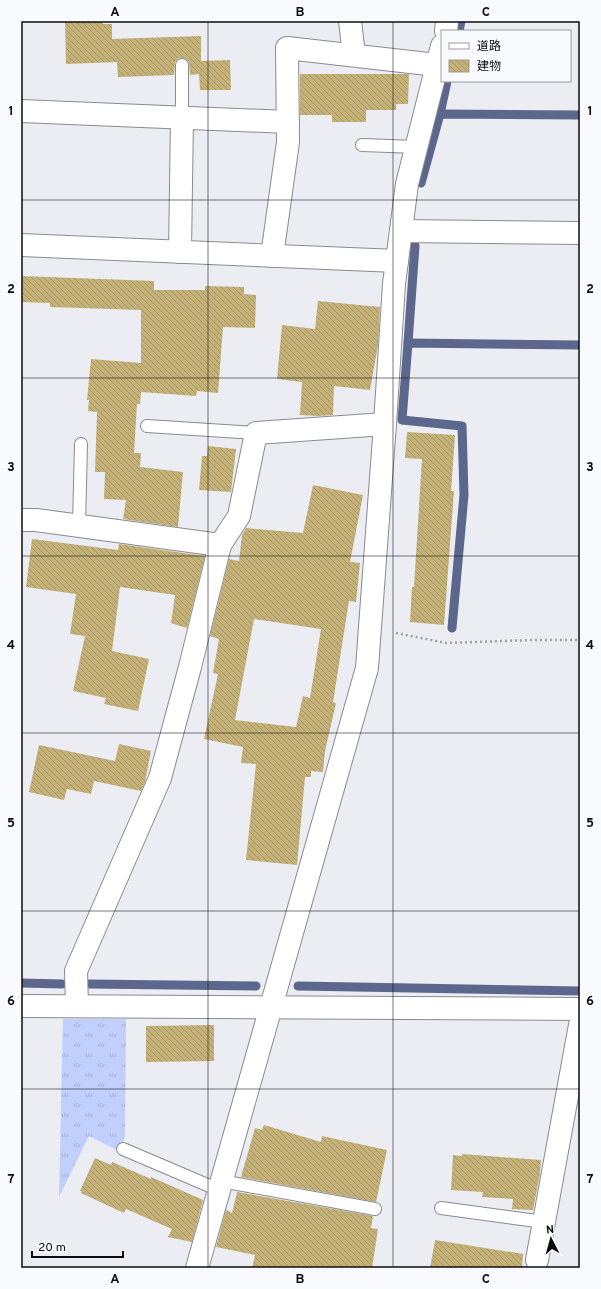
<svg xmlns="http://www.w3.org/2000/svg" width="601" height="1289" font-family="Overpass,'Noto Sans JP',sans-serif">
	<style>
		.grass { fill: url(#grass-tufts) }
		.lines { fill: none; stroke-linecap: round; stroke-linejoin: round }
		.stream { stroke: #5b678c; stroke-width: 9 }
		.building { fill: url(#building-back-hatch); fill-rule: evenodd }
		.service-casing { stroke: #898b90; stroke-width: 14 }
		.minor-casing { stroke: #898b90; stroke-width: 24 }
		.path { stroke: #a0a1a6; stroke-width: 2.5; stroke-dasharray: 2 3; stroke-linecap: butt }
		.service { stroke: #fff; stroke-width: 12 }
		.minor { stroke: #fff; stroke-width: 22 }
		.grid { fill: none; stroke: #0c0d0e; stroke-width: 1; stroke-opacity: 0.55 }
		.neatline { fill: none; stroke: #0c0d0e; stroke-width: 1.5 }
		.grid-label { font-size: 13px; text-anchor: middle; font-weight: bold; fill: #0c0d0e }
	</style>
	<defs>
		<pattern id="grass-tufts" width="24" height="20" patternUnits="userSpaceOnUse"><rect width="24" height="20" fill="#c0cffc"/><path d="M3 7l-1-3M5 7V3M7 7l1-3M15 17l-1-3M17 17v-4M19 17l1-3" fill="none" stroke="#a4b1d7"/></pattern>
		<pattern id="building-back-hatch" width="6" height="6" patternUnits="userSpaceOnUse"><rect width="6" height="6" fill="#c4b177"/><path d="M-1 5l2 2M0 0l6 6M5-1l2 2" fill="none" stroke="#a79766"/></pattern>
	</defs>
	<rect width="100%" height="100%" fill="#ebedf3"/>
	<polygon class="grass" points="63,1019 126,1019 125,1137 119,1151 89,1136 59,1197"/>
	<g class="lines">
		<g class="stream">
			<polyline points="459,31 461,21"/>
			<polyline points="440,114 447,81"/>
			<polyline points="421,183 440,114 580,115"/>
			<polyline points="408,343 415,246"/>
			<polyline points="452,628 464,495 462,426 402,420 408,343 580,345"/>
			<polyline points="21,983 62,984"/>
			<polyline points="89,984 256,986"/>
			<polyline points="298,986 580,991"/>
		</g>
	</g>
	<g class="building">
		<polygon points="65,21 102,21 103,24 112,24 112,39 201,36 201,61 230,60 231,90 200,90 199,74 190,75 189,62 186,59 182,58 179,58 175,62 174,75 118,77 117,62 66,64"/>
		<polygon points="300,74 409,74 408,104 396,104 396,110 366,110 366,122 332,122 332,115 300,115"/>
		<polygon points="21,276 154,281 154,290 205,290 205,286 244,287 244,294 256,295 255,328 223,327 218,393 197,391 196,396 141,392 140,404 137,404 134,453 141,453 140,467 183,472 178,527 123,519 126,500 104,499 105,472 95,472 97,412 88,411 89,400 87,400 91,359 141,363 141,310 50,307 50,303 21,302"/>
		<polygon points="318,301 380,307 378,345 370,390 334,386 333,415 317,416 300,415 302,382 277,379 282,325 315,329"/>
		<polygon points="407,432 455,435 451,491 454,491 444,625 410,622 412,587 414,587 422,459 405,458"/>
		<polygon points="208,446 236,449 231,492 199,490 202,456 207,456"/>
		<path d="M313,485L363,495L350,562L360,563L356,602L349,601L333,702L336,703L325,751L323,772L311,771V777H305L297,865L246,860L256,764L241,763L243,747L204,739L218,674L213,673L219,639L210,636L229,559L239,561L242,535L246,528L303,533ZM254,619L321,629L310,698L303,696L296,727L235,720Z"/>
		<polygon points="32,539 118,550 119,544 205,556 187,628 171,623 175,595 120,587 112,651 149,659 138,711 104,704 106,698 73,691 85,636 70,634 76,594 26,587"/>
		<polygon points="119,744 151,751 145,782 141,791 94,781 91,794 67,789 64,800 29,792 39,745 115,761"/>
		<polygon points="214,1025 214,1061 146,1062 146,1026"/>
		<polygon points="264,1125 321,1142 322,1136 387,1150 376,1202 241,1177 255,1128 262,1130"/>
		<polygon points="462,1154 541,1160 540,1173 533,1210 512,1209 513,1199 482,1197 483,1192 451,1190 453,1155 462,1156"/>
		<polygon points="95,1158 111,1165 112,1162 151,1179 151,1177 203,1200 192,1242 168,1237 172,1229 126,1209 124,1213 81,1193 82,1191 80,1191"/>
		<polygon points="237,1192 373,1216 371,1228 378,1229 372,1268 252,1268 255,1255 216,1247 226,1210 232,1213"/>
		<polygon points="435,1240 523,1254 522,1268 430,1268"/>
	</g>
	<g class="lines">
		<defs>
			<g id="service">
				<polyline points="182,118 182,65"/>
				<polyline points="362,145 417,147"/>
				<polyline points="147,426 256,433"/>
				<polyline points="79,525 81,444"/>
				<polyline points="123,1149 219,1190"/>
				<polyline points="221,1181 375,1209"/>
				<polyline points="441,1208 544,1222"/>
			</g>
			<g id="minor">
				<polyline points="350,21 354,55"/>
				<polyline points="446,31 447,21"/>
				<polyline points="21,111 288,122"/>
				<polyline points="401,231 580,233"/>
				<polyline points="21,245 397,261"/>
				<polyline points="180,252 182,118"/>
				<polyline points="272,256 288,142 287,48 437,65"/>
				<polyline points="21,520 36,520 220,545 239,516 256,433 385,424"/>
				<polyline points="21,1006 580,1009"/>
				<polyline points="77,1006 76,971 160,778 190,667 220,545"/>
				<polyline points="537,1260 580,1025"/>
				<polyline points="197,1268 367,668 385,424 394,284 407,184 442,46"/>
			</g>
		</defs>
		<use href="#service" class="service-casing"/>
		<use href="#minor" class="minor-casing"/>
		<polyline class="path" points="396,633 446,643 533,640 580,640"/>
		<use href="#service" class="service"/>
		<use href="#minor" class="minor"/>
	</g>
	<path class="grid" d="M208,21V1268M393,21V1268M21,200H580M21,378H580M21,556H580M21,733H580M21,911H580M21,1089H580"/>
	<rect width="601" height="1289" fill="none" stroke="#f9fafe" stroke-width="44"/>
	<rect x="441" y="30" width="130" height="52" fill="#f9fafe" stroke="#9a9b9e"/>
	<rect x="449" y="43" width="20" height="6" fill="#ffffff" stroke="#9a9b9e"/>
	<text x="477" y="50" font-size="12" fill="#0c0d0e">道路</text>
	<rect x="449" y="60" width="20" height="12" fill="url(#building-back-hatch)" stroke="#9a9b9e"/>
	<text x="477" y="70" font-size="12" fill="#0c0d0e">建物</text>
	<g transform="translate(551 1239) rotate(354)" stroke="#f9fafe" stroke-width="3" paint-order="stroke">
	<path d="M0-3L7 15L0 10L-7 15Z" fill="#0c0d0e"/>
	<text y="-6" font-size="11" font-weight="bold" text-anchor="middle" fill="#0c0d0e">N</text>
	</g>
	<path d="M32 1251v6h91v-6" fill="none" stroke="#0c0d0e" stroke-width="2"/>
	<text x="38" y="1251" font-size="12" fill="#0c0d0e" stroke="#f9fafe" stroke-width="3" paint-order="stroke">20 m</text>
	<rect x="22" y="22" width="557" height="1245" class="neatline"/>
	<g class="grid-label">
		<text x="115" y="16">A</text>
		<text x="300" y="16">B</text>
		<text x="486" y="16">C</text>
		<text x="11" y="115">1</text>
		<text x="590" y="115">1</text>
		<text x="11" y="293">2</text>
		<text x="590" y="293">2</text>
		<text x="11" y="471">3</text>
		<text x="590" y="471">3</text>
		<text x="11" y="649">4</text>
		<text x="590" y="649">4</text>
		<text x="11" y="827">5</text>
		<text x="590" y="827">5</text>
		<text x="11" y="1005">6</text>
		<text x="590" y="1005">6</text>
		<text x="11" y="1183">7</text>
		<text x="590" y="1183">7</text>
		<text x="115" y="1283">A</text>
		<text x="300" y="1283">B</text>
		<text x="486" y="1283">C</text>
	</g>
</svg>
